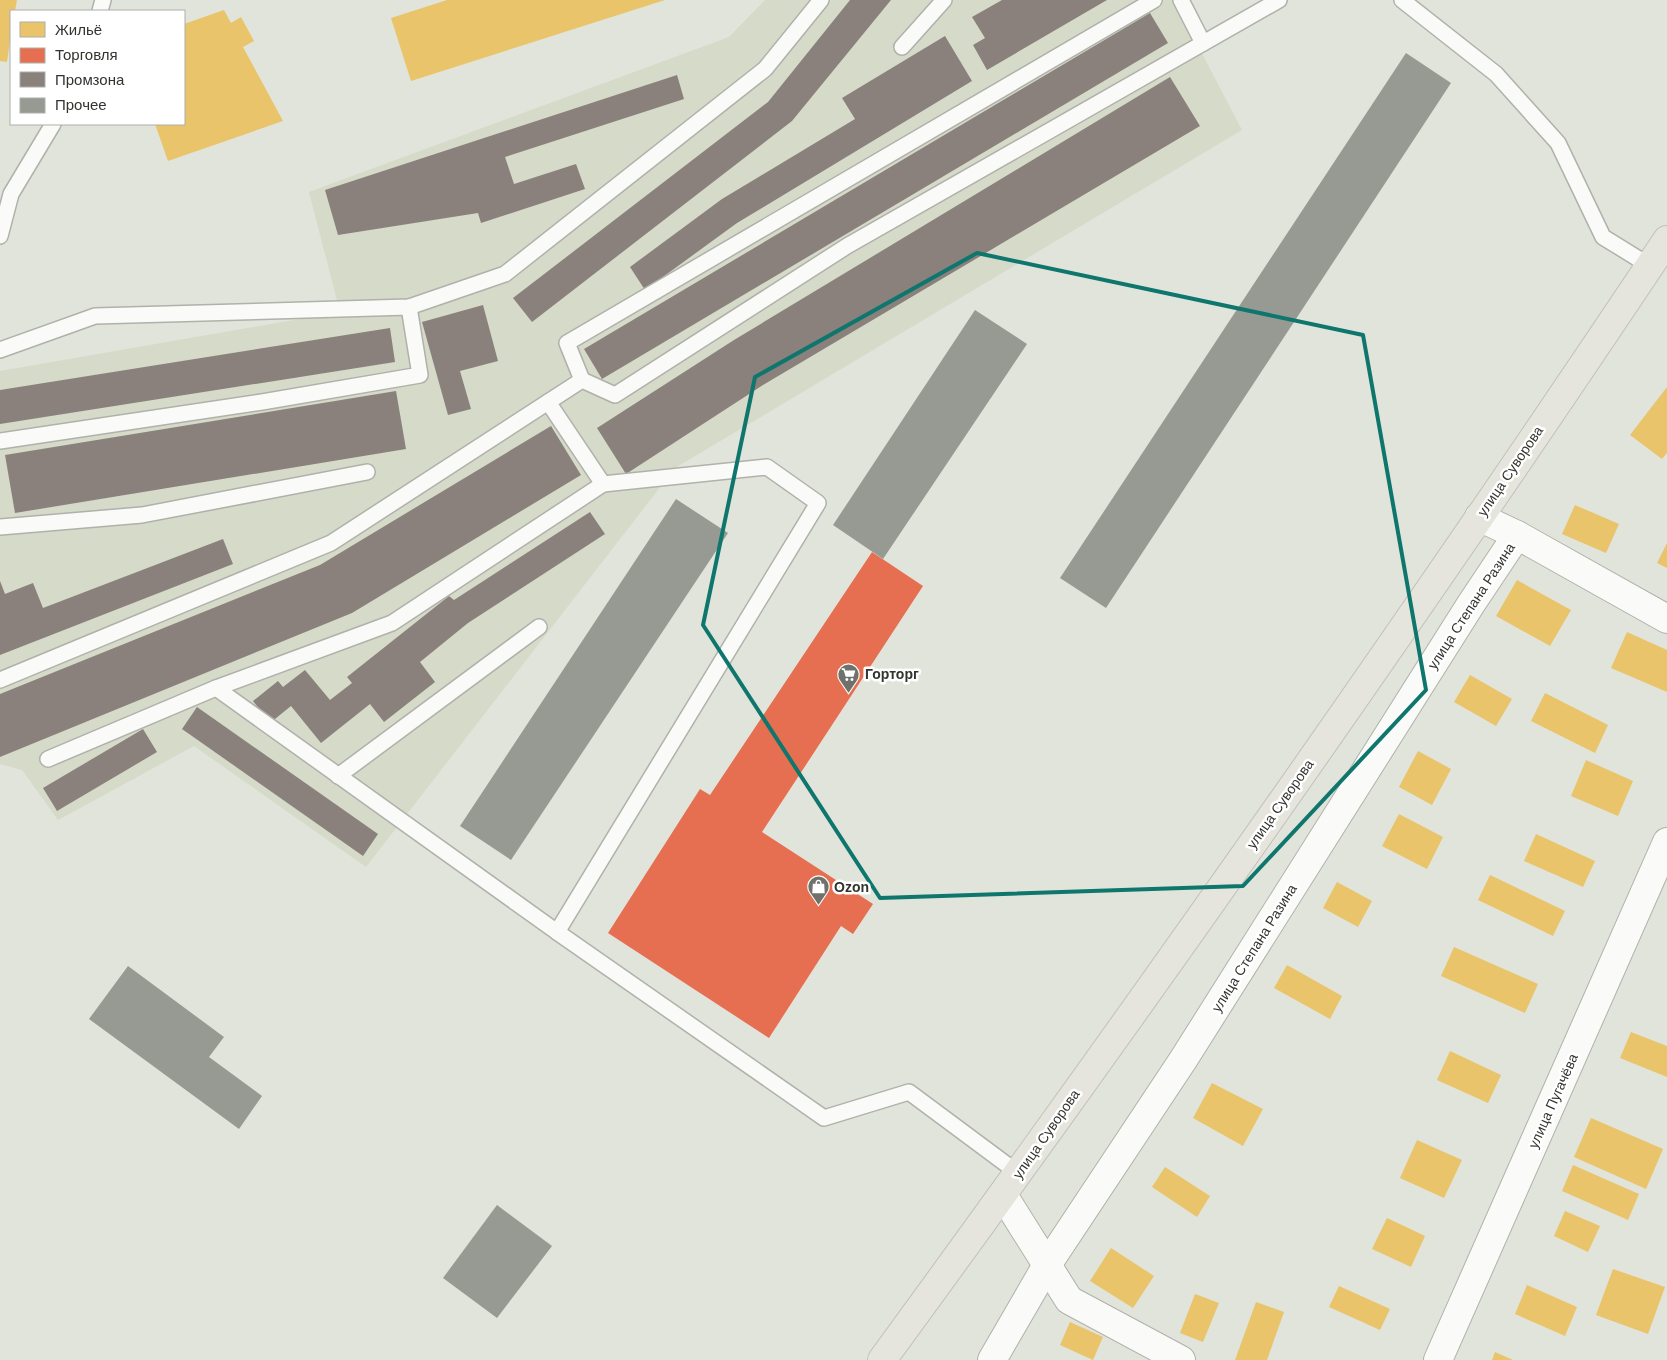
<svg xmlns="http://www.w3.org/2000/svg" width="1667" height="1360" font-family="Helvetica,sans-serif">
	<style>
		.built { fill: #d5dac9 }
		.homes { fill: #e9c46a }
		.shops { fill: #e76f51 }
		.industry { fill: #8a817c }
		.building { fill: #979a93 }
		.lines { fill: none; stroke-linecap: round; stroke-linejoin: round }
		.lane-casing { stroke: #b0b1aa; stroke-width: 18 }
		.street-casing { stroke: #b0b1aa; stroke-width: 30 }
		.primary-casing { stroke: #c0c1bc; stroke-width: 30 }
		.lane { stroke: #fafbf9; stroke-width: 15 }
		.street { stroke: #fafbf9; stroke-width: 28 }
		.primary { stroke: #e6e5dd; stroke-width: 28 }
		.marked { fill: none; stroke: #0f766e; stroke-width: 4; stroke-linejoin: round }
		.labels { text-anchor: middle; stroke-width: 5; stroke-linejoin: round; paint-order: stroke }
		.street-label { font-size: 14px; fill: #32342e; stroke: #fff }
		.poi-label { font-size: 14px; font-weight: bold; fill: #32342e; stroke: #fff; text-anchor: start }
	</style>
	<rect width="100%" height="100%" fill="#e1e4da"/>
	<polygon class="built" points="765,0 1174,0 1242,130 675,468 366,867 194,746 58,820 22,770 0,764 0,371 340,312 309,192 729,37"/>
	<g class="homes">
		<polygon points="0,0 17,0 15,11 11,11 11,34 7,62 0,61"/>
		<polygon points="447,0 665,0 411,81 391,18"/>
		<polygon points="224,10 231,23 241,17 254,41 243,47 283,121 168,161 155,124 184,124 184,24"/>
		<polygon points="1667,387 1667,453 1662,459 1630,435"/>
		<polygon points="1575,505 1619,524 1606,553 1562,534"/>
		<polygon points="1667,543 1667,568 1657,563"/>
		<polygon points="1517,580 1571,610 1550,646 1496,616"/>
		<polygon points="1627,632 1667,650 1667,692 1611,668"/>
		<polygon points="1470,675 1512,699 1496,726 1454,702"/>
		<polygon points="1545,693 1608,725 1595,753 1531,721"/>
		<polygon points="1418,751 1451,769 1432,805 1399,787"/>
		<polygon points="1586,760 1633,781 1618,816 1571,796"/>
		<polygon points="1399,814 1443,837 1427,869 1382,846"/>
		<polygon points="1536,834 1595,861 1583,887 1524,861"/>
		<polygon points="1490,875 1565,911 1553,936 1478,900"/>
		<polygon points="1337,882 1372,901 1358,927 1323,908"/>
		<polygon points="1454,947 1538,984 1525,1013 1441,976"/>
		<polygon points="1287,965 1342,996 1330,1019 1274,988"/>
		<polygon points="1631,1032 1667,1046 1667,1077 1620,1058"/>
		<polygon points="1450,1051 1501,1075 1488,1103 1437,1080"/>
		<polygon points="1212,1083 1263,1109 1243,1146 1193,1118"/>
		<polygon points="1591,1118 1663,1149 1646,1189 1574,1157"/>
		<polygon points="1417,1140 1462,1160 1444,1198 1400,1178"/>
		<polygon points="1573,1165 1639,1194 1628,1220 1562,1191"/>
		<polygon points="1165,1167 1210,1196 1197,1217 1152,1187"/>
		<polygon points="1565,1211 1600,1226 1588,1252 1554,1236"/>
		<polygon points="1387,1218 1425,1236 1411,1267 1372,1249"/>
		<polygon points="1111,1248 1154,1276 1133,1308 1090,1281"/>
		<polygon points="1613,1269 1665,1287 1648,1334 1596,1315"/>
		<polygon points="1527,1285 1577,1307 1565,1336 1515,1314"/>
		<polygon points="1339,1286 1390,1309 1380,1330 1329,1307"/>
		<polygon points="1195,1294 1219,1303 1203,1342 1180,1333"/>
		<polygon points="1256,1302 1284,1312 1267,1360 1235,1360"/>
		<polygon points="1070,1322 1103,1337 1093,1360 1060,1345"/>
		<polygon points="1495,1352 1513,1360 1492,1360"/>
	</g>
	<polygon class="shops" points="872,552 923,586 762,832 873,904 853,934 841,926 769,1038 608,933 700,789 710,795"/>
	<g class="industry">
		<polygon points="850,0 891,0 792,121 532,322 513,298 768,102"/>
		<polygon points="1002,0 1107,0 987,70 973,45 985,38 972,17"/>
		<polygon points="1150,13 1168,43 602,379 584,349"/>
		<polygon points="945,36 972,81 737,223 645,290 630,267 722,199 855,119 842,98"/>
		<polygon points="677,75 684,99 505,157 514,184 576,164 585,189 481,223 478,213 338,235 325,190"/>
		<polygon points="1170,77 1200,126 763,385 626,474 597,428 734,340"/>
		<polygon points="483,305 498,361 460,371 471,409 448,415 422,322"/>
		<polygon points="390,328 395,362 0,424 0,390"/>
		<polygon points="396,391 406,449 15,513 5,455"/>
		<polygon points="551,426 581,475 352,613 0,757 0,694 320,565"/>
		<polygon points="590,512 605,534 468,623 420,662 435,682 384,722 370,704 321,743 291,706 270,723 253,701 278,681 283,687 305,670 330,700 352,683 347,677 449,596 454,600"/>
		<polygon points="223,539 233,564 0,655 0,581 5,594 33,583 43,608"/>
		<polygon points="197,707 378,834 363,856 182,729"/>
		<polygon points="143,729 157,752 57,811 43,788"/>
	</g>
	<g class="building">
		<polygon points="1406,53 1451,83 1106,608 1060,578"/>
		<polygon points="975,310 1027,344 883,559 833,525"/>
		<polygon points="676,499 728,533 511,860 460,826"/>
		<polygon points="128,966 224,1037 209,1057 262,1096 239,1129 89,1019"/>
		<polygon points="497,1205 552,1246 497,1318 443,1278"/>
	</g>
	<g class="lines">
		<defs>
			<g id="lane">
				<polyline points="1181,0 1203,43"/>
				<polyline points="1402,0 1496,74 1558,143 1603,237 1650,266"/>
				<polyline points="100,11 103,0"/>
				<polyline points="902,47 944,0"/>
				<polyline points="0,236 11,194 53,124"/>
				<polyline points="0,350 95,316 409,307 505,274 765,69 821,0"/>
				<polyline points="582,380 567,343 1154,0"/>
				<polyline points="0,441 262,402 420,375 409,307"/>
				<polyline points="0,527 142,515 367,472"/>
				<polyline points="0,680 331,543 582,380 615,395 847,246 1279,0"/>
				<polyline points="216,688 557,932 818,503 767,467 603,484"/>
				<polyline points="48,759 216,688 392,623 603,484 548,402"/>
				<polyline points="338,776 539,627"/>
				<polyline points="557,932 824,1118 909,1092 1018,1173"/>
			</g>
			<g id="street">
				<polyline points="1479,517 1517,535 1667,619"/>
				<polyline points="1003,1195 1069,1300 1181,1360"/>
				<polyline points="992,1360 1047,1265 1183,1060 1471,604 1517,535"/>
				<polyline points="1438,1360 1667,842"/>
			</g>
			<path id="primary" d="M882,1360C1151,992 1414,619 1667,240"/>
		</defs>
		<use href="#lane" class="lane-casing"/>
		<use href="#street" class="street-casing"/>
		<use href="#primary" class="primary-casing"/>
		<use href="#lane" class="lane"/>
		<use href="#street" class="street"/>
		<use href="#primary" class="primary"/>
	</g>
	<path class="marked" d="M977,253L1363,335L1426,690L1243,886L880,898L703,625L755,377Z"/>
	<defs>
		<symbol id="supermarket-pin" viewBox="-11 -11 22 30"><path d="M0 17L-7.5 6A9.5 9.5 0 1 1 7.5 6Z" fill="#6f726a" stroke="#fff"/><path d="M-6-5.5h2.5l.6 2H6L4.5 2H-2.5L-4.4-4H-6ZM-1.5 3.2a1.3 1.3 0 1 0 .1 0ZM3 3.2a1.3 1.3 0 1 0 .1 0Z" fill="#fff"/></symbol>
		<symbol id="shop-pin" viewBox="-11 -11 22 30"><path d="M0 17L-7.5 6A9.5 9.5 0 1 1 7.5 6Z" fill="#6f726a" stroke="#fff"/><path d="M-5-2.5h2.3a2.7 3.5 0 0 1 5.4 0H5L5.5 6h-11ZM-1.5-2.5h3a1.5 2.3 0 0 0-3 0Z" fill="#fff"/></symbol>
	</defs>
	<g fill-rule="evenodd">
		<use href="#supermarket-pin" x="836" y="662" width="25" height="34"/>
		<use href="#shop-pin" x="806" y="874" width="25" height="34"/>
	</g>
	<g class="labels">
		<g class="street-label">
			<text transform="translate(1510 471) rotate(-56)" y="5">улица Суворова</text>
			<text transform="translate(1471 606) rotate(-57)" y="5">улица Степана Разина</text>
			<text transform="translate(1280 804) rotate(-55)" y="5">улица Суворова</text>
			<text transform="translate(1254 948) rotate(-58)" y="5">улица Степана Разина</text>
			<text transform="translate(1553 1101) rotate(-66)" y="5">улица Пугачёва</text>
			<text transform="translate(1046 1134) rotate(-55)" y="5">улица Суворова</text>
		</g>
		<g class="poi-label">
			<text x="865" y="679">Горторг</text>
			<text x="834" y="892">Ozon</text>
		</g>
	</g>
	<rect x="10" y="10" width="175" height="115" fill="#ffffff" stroke="#adaeab"/>
	<rect x="20" y="22" width="25" height="15" fill="#e9c46a" stroke="#adaeab"/>
	<text x="55" y="35" font-size="15" fill="#32342e">Жильё</text>
	<rect x="20" y="48" width="25" height="15" fill="#e76f51" stroke="#adaeab"/>
	<text x="55" y="60" font-size="15" fill="#32342e">Торговля</text>
	<rect x="20" y="72" width="25" height="15" fill="#8a817c" stroke="#adaeab"/>
	<text x="55" y="85" font-size="15" fill="#32342e">Промзона</text>
	<rect x="20" y="98" width="25" height="15" fill="#979a93" stroke="#adaeab"/>
	<text x="55" y="110" font-size="15" fill="#32342e">Прочее</text>
</svg>
